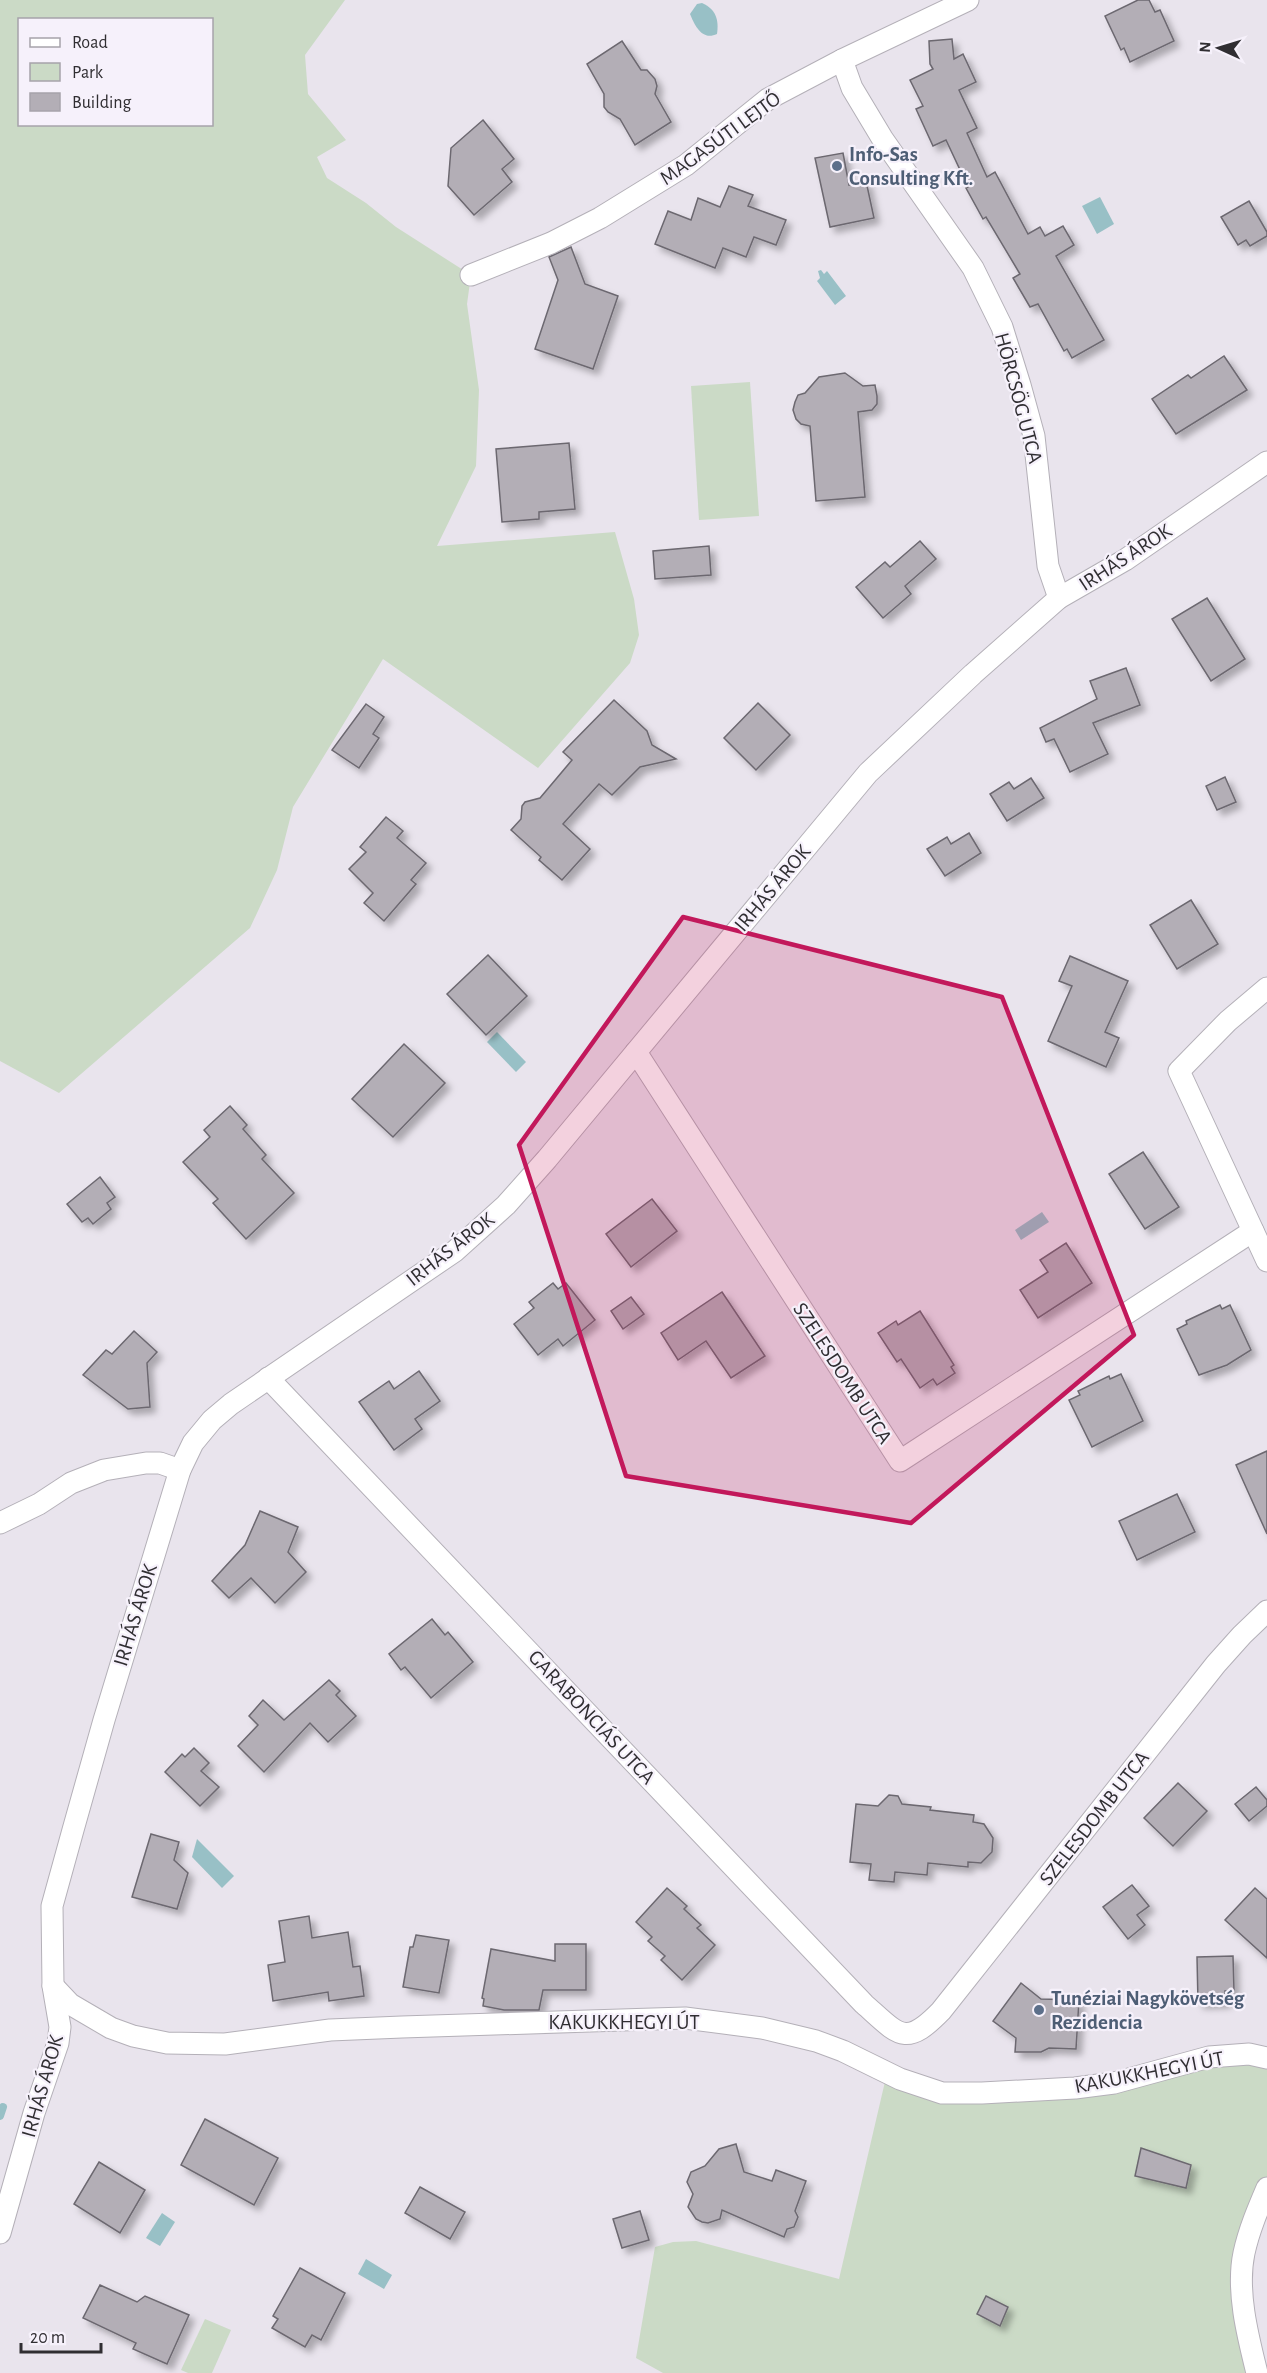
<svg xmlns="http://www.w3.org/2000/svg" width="1267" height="2373" font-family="'Alegreya Sans',sans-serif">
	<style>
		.green { fill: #cbdac6; fill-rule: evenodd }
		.water { fill: #98c0c6 }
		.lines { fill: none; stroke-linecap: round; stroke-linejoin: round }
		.stream { stroke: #98c0c6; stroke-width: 8 }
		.building { fill: #b3aeb6; stroke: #6c6870; stroke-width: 1.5; filter: url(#shadow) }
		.street-casing { stroke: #b4b0b8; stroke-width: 23 }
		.street { stroke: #fff; stroke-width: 21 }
		.marked { fill: #c2185b; fill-opacity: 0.2; stroke: #c2185b; stroke-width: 4.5; stroke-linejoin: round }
		.service-dot { fill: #5c6f8a; stroke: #f6f1fb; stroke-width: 2 }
		.labels { text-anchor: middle; stroke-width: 4.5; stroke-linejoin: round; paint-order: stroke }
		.street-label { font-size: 21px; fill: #302e32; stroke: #f6f1fb }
		.service-label { font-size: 21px; font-weight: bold; fill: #4e5e75; stroke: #f6f1fb; text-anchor: start }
	</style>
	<defs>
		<filter id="shadow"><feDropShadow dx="5.5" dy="5.5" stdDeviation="3" flood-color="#0004"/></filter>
	</defs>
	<rect width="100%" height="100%" fill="#e9e4ed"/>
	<g class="green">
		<path d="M0,0H345L305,55L308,94L346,140L317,157L327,178L366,203L396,227L471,275L467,304L479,390L476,466L437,546L615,532L634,599L639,635L630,663L538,768L383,659L293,807L277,870L250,928L59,1093L0,1061ZM20,20H212V124H20Z"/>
		<polygon points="750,382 759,516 699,520 691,386"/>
		<polygon points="1267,2058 1267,2188 1243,2255 1257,2373 663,2373 636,2358 655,2247 673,2242 696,2241 839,2279 887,2073 942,2093"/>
		<polygon points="205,2319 231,2330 212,2373 188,2373 181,2370"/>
	</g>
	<g class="water">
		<path d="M702,3C716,9 719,20 717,34C702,41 695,26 690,14L697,4Z"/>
		<polygon points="1100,197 1114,224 1097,234 1082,206"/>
		<polygon points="821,270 824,274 827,271 846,296 835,305 817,281 820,278 818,271"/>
		<polygon points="497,1032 526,1062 516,1072 487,1042"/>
		<polygon points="1042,1212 1049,1222 1021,1240 1015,1230"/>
		<polygon points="197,1839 234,1876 222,1888 192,1857"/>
		<polygon points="162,2213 175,2222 160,2246 146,2238"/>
		<polygon points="366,2259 392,2275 384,2289 358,2274"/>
	</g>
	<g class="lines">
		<polyline class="stream" points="0,2116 3,2107"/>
	</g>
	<g class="building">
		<polygon points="1138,0 1149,0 1155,12 1160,10 1174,41 1130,62 1124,48 1121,50 1105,16"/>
		<polygon points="952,39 954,59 963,54 976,82 959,90 977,128 967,133 987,177 995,172 1028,234 1040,227 1045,236 1063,226 1074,245 1056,256 1104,340 1072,358 1067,349 1064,351 1038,304 1030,307 1013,278 1020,274 986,217 983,219 966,188 968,187 946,140 933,146 916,109 923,106 910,80 933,69 930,64 929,41"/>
		<polygon points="622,41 641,70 647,70 655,79 657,86 655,94 671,122 635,145 620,119 608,112 604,107 604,94 587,64"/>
		<polygon points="483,120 514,159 502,169 512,182 474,215 448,186 451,148"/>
		<polygon points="843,153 849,185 866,181 874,218 830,227 815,158"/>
		<polygon points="729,186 753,195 748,206 786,220 776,245 754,237 746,257 723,248 715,268 655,244 668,211 691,220 698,198 720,207"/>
		<polygon points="1249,201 1267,232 1267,236 1250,246 1246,240 1238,245 1221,217"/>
		<polygon points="571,247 585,284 618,296 593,369 535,349 558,280 549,257"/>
		<polygon points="1224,356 1247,390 1176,434 1152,399 1188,375 1191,378"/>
		<polygon points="845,373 863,386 875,385 877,396 877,404 872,410 858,412 865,497 816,501 810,426 801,424 796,419 793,410 795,402 798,395 805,393 819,377"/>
		<polygon points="569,443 575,509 539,512 539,519 502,522 496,449"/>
		<polygon points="920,541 936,559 905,586 911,594 883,618 856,587 885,562 890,567"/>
		<polygon points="709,546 711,575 655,579 653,551"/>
		<polygon points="1207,598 1245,659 1211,681 1172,619"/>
		<polygon points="1126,668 1140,705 1093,723 1108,754 1070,772 1054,739 1046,742 1040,728 1097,699 1090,681"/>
		<polygon points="614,700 647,731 652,745 676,759 640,767 612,795 599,784 563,824 590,849 562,880 539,860 541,857 511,830 521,819 522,806 525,802 540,798 572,760 563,752"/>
		<polygon points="758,703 790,735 756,770 724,738"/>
		<polygon points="366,704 384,717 373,734 379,738 359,768 332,750"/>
		<polygon points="1225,777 1236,802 1217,810 1206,786"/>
		<polygon points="1031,778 1044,798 1007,821 990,794 1009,782 1014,789"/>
		<polygon points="386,817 403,831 397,838 426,863 411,880 416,884 384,921 364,903 373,893 349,869 366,852 360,847"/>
		<polygon points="969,833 981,853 945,876 927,849 947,837 951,844"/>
		<polygon points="1191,900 1218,944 1177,969 1150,925"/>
		<polygon points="488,955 527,996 486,1035 447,994"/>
		<polygon points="1070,956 1128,981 1105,1032 1119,1038 1106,1067 1048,1041 1072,986 1059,981"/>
		<polygon points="404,1044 445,1083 393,1137 352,1099"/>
		<polygon points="230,1106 247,1125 243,1129 266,1155 262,1159 294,1193 246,1239 213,1203 218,1199 183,1162 210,1137 204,1130"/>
		<polygon points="1143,1152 1179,1207 1145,1229 1109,1174"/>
		<polygon points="100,1177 115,1197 107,1203 111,1209 93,1224 88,1218 82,1222 67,1204"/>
		<polygon points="652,1199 677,1231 631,1267 606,1234"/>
		<polygon points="1066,1243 1092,1283 1038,1318 1020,1290 1048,1272 1040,1260"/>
		<polygon points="553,1283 558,1289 566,1283 595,1320 563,1346 558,1339 538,1355 514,1324 534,1308 529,1302"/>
		<polygon points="722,1292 765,1356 731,1378 706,1341 678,1360 661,1333"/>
		<polygon points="631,1297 644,1314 623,1329 611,1311"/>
		<polygon points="1220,1305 1222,1309 1230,1305 1251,1350 1227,1365 1199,1375 1177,1329 1187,1324 1186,1321"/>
		<polygon points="920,1311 954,1365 951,1367 955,1373 937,1385 933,1379 920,1388 901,1359 897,1362 878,1333 896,1321 898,1325"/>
		<polygon points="134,1331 157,1352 147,1363 150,1407 128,1409 83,1375 106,1350 112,1354"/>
		<polygon points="419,1371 440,1401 415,1419 422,1429 394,1450 359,1402 389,1381 394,1389"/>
		<polygon points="1121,1374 1143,1421 1092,1447 1069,1400 1080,1395 1078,1391 1109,1376 1110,1379"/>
		<polygon points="1267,1451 1267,1534 1236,1465"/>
		<polygon points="1177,1494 1195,1532 1137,1560 1119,1521"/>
		<polygon points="260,1511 298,1527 288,1552 306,1572 275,1603 251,1578 229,1598 212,1581 245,1545"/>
		<polygon points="432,1619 445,1635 448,1632 473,1662 431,1698 405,1667 401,1670 389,1654"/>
		<polygon points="329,1680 340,1691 336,1695 356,1716 328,1742 310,1723 264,1772 238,1746 258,1725 249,1716 263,1700 284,1720"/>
		<polygon points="194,1748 209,1763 201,1771 219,1787 200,1806 165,1772 182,1754 185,1757"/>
		<polygon points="1178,1783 1207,1811 1173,1846 1144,1818"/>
		<polygon points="1256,1787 1267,1800 1267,1806 1249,1821 1235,1804"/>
		<polygon points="889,1795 898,1796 902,1804 931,1807 930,1810 974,1815 973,1822 984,1824 993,1838 992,1852 981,1863 968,1862 968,1867 928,1863 927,1875 895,1872 894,1882 869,1880 871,1864 850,1862 856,1804 878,1806"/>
		<polygon points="151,1834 179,1842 174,1860 188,1873 177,1909 132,1897"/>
		<polygon points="1132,1885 1149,1906 1137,1915 1145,1925 1128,1939 1103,1907"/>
		<polygon points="667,1888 687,1906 684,1909 701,1925 697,1928 715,1945 682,1980 661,1960 665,1956 648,1941 652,1937 636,1922"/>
		<polygon points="1255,1888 1267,1899 1267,1958 1225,1920"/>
		<polygon points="309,1916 312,1938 348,1932 353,1967 360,1966 364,1996 329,2001 328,1992 273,2001 268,1965 285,1962 279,1921"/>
		<polygon points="416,1935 449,1940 439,1993 403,1987 410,1947 413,1947"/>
		<polygon points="555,1944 586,1944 586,1990 543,1990 539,2010 504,2010 483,2006 484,1999 482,1998 491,1949 555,1961"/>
		<polygon points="1233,1956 1234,1991 1225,1991 1225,2002 1198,2003 1197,1957"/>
		<polygon points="1021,1983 1041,1999 1079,2000 1076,2049 1049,2048 1041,2052 1015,2052 1016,2038 993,2021"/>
		<polygon points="205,2119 278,2158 254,2205 181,2165"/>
		<polygon points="736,2144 744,2172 772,2181 776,2170 806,2181 795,2211 798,2217 794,2227 787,2229 784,2237 722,2210 720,2219 708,2223 702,2222 696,2219 688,2207 693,2194 687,2182 691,2172 705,2166 719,2149"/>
		<polygon points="1141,2148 1191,2165 1186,2188 1135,2176"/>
		<polygon points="99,2162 145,2190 120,2233 74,2204"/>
		<polygon points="420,2187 465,2212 450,2239 405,2213"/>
		<polygon points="640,2211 649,2240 622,2248 613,2219"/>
		<polygon points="300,2268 345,2293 321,2340 312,2335 305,2347 272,2328 278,2319 273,2316"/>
		<polygon points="100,2285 137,2302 145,2296 189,2315 167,2364 133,2349 136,2343 83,2318"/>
		<polygon points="986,2296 1008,2307 1000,2326 977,2314"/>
	</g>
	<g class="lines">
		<defs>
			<g id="street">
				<polyline points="842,60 852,88 882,138 973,268 1002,327 1020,385 1034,436 1048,566 1059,598"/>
				<polyline points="471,275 551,243 600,218 686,165 768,99 842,60 968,0"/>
				<polyline points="1267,988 1228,1021 1179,1071 1267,1261"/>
				<polyline points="636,1052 900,1461 1253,1231"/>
				<path d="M268,1378L864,2004C899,2035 905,2048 941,2011L1216,1664L1242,1635L1267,1611"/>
				<polyline points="0,1523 39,1504 71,1483 104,1470 146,1463 160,1463 180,1470"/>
				<polyline points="53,1986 70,2004 111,2028 133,2036 167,2043 225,2044 330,2030 402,2027 685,2018 762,2028 816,2041 843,2051 900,2079 942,2093 982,2093 1075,2088 1114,2083 1209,2057 1249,2054 1267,2058"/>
				<polyline points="0,2233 34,2113 58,2043 60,2027 53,1986 52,1906 73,1830 104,1720 180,1470 193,1443 212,1420 231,1404 455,1251 506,1205 547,1159 868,773 973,674 1059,598 1125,560 1267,462"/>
				<path d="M1257,2373C1248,2337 1236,2291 1244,2253C1249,2230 1258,2209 1267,2188"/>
			</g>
		</defs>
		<use href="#street" class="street-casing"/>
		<use href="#street" class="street"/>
	</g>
	<path class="marked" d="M683,917L1002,997L1134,1335L911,1523L626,1476L519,1145Z"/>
	<g class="service-dot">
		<circle cx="837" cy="166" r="6"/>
		<circle cx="1039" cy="2010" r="6"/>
	</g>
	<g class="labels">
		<g class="street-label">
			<text transform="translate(720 138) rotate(-36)" y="7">MAGASÚTI LEJTŐ</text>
			<text transform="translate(1019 398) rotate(75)" y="7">HÖRCSÖG UTCA</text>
			<text transform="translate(1125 557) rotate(-33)" y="7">IRHÁS ÁROK</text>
			<text transform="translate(772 888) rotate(-50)" y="7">IRHÁS ÁROK</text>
			<text transform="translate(450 1249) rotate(-38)" y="7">IRHÁS ÁROK</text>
			<text transform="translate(843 1373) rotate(57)" y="7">SZELESDOMB UTCA</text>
			<text transform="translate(135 1615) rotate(-73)" y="7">IRHÁS ÁROK</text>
			<text transform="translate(592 1717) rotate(47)" y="7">GARABONCIÁS UTCA</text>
			<text transform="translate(1094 1818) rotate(-52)" y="7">SZELESDOMB UTCA</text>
			<text x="624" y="2029">KAKUKKHEGYI ÚT</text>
			<text transform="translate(1149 2072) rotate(-11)" y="7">KAKUKKHEGYI ÚT</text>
			<text transform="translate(42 2086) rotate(-74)" y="7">IRHÁS ÁROK</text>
		</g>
		<g class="service-label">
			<text x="849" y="161">Info-Sas<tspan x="849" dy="24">Consulting Kft.</tspan></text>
			<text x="1051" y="2005">Tunéziai Nagykövetség<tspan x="1051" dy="24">Rezidencia</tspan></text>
		</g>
	</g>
	<rect x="18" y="18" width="195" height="108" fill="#f6f1fb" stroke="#a7a3ab" stroke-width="1.5"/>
	<rect x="30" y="38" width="30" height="9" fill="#ffffff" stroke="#a7a3ab" stroke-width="1.5"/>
	<text x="72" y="48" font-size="18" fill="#302e32">Road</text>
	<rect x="30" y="63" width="30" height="18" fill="#cbdac6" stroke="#a7a3ab" stroke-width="1.5"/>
	<text x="72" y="78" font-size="18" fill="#302e32">Park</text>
	<rect x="30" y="93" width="30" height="18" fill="#b3aeb6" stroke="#a7a3ab" stroke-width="1.5"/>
	<text x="72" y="108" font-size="18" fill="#302e32">Building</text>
	<g transform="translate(1219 48) rotate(274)" stroke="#f6f1fb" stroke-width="4.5" paint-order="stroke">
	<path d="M0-4.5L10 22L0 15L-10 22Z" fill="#302e32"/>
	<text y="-9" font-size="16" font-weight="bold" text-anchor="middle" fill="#302e32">N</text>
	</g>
	<path d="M21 2343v9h80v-9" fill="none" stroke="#302e32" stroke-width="3"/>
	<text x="30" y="2343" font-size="18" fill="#302e32" stroke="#f6f1fb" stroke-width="4.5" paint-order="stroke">20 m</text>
</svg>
